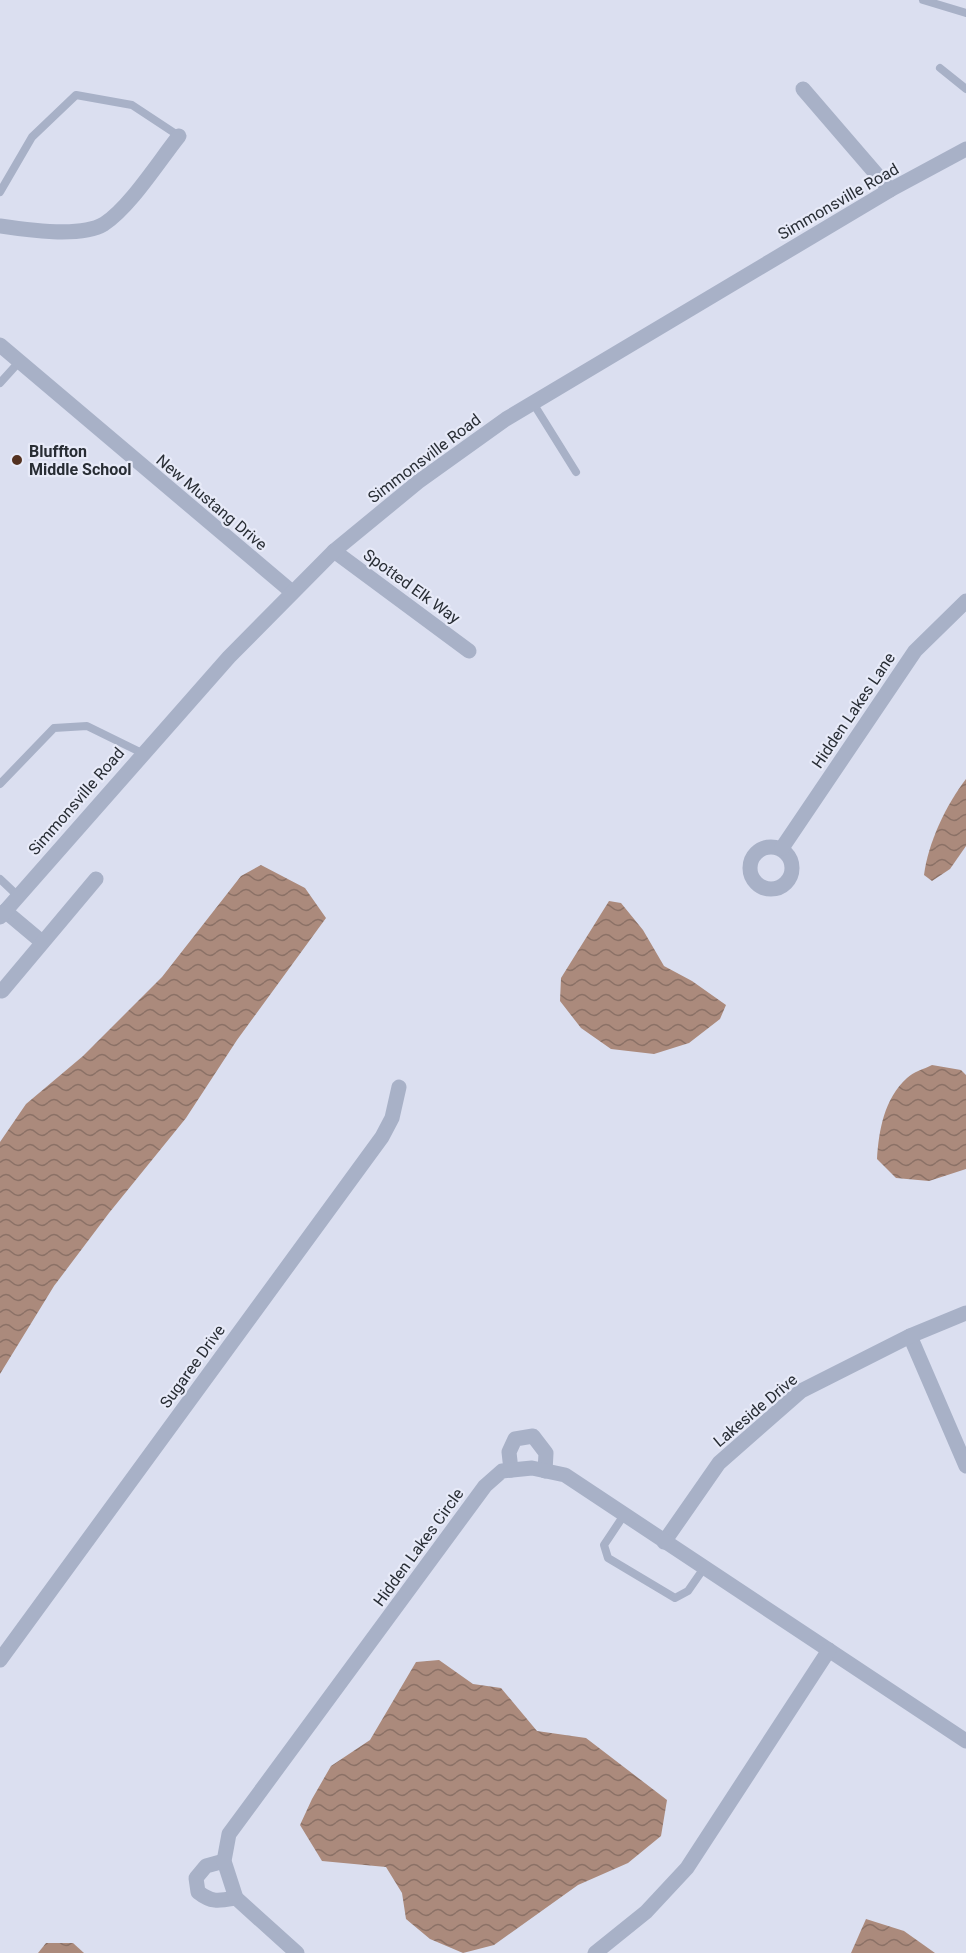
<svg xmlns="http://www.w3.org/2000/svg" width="966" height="1953" font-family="Roboto,sans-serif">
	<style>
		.water { fill: url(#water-waves) }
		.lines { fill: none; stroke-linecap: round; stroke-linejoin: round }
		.service { stroke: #a8b1c7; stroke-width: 8 }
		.minor { stroke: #a8b1c7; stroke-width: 15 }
		.tertiary { stroke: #a8b1c7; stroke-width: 15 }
		.poi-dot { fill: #533120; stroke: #e7eaf8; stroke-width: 2 }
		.labels { text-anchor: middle; stroke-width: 4.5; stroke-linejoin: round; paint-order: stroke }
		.street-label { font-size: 16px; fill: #282d34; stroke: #e7eaf8 }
		.poi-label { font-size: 16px; font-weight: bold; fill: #282d34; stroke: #e7eaf8; text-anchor: start }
	</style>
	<defs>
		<pattern id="water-waves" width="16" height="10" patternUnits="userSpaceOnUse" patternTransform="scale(1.5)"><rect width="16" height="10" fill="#ab8a7c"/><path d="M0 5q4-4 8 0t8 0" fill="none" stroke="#8b7166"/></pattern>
	</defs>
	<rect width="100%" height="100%" fill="#dbdff0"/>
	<g class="water">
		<path d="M966,779V846L950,869L932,881L924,875C928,843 946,805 966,779Z"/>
		<polygon points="261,865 305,888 326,918 237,1040 186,1118 109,1213 54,1286 0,1374 0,1142 26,1104 83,1056 162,977 241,876"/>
		<polygon points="609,901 621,903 643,930 664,966 692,981 726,1005 720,1019 689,1043 654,1054 611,1049 581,1028 560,1001 561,978"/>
		<path d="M932,1065L961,1070L966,1075V1169L929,1181L896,1178L877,1159C879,1130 884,1099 907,1078C913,1072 924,1069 932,1065Z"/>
		<polygon points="439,1660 473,1684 501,1688 537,1731 586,1738 667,1800 661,1836 628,1863 578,1885 494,1945 463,1953 430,1939 406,1919 402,1893 386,1867 322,1861 300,1825 312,1799 331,1766 370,1740 416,1662"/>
		<polygon points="866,1919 904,1931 935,1953 851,1953"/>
		<polygon points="46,1943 73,1943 84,1953 38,1953"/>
	</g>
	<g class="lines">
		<g class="service">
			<polyline points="923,0 966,13"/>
			<polyline points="940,68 966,89"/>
			<polyline points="0,192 32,137 76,95 132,105 179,136"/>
			<polyline points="0,383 19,362"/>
			<polyline points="533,403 576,472"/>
			<polyline points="0,784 54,728 87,726 142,753"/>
			<polyline points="0,879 18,896"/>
			<polyline points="624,1515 604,1545 608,1558 675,1598 688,1591 704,1568"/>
		</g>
		<g class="minor">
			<polyline points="803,89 890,190"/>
			<path d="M0,226C26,230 81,238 104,224C130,207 159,161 179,136"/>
			<polyline points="0,345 292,592"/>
			<polyline points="334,551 469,651"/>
			<circle cx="771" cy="868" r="21"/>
			<polyline points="782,848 915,651 966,601"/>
			<polyline points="5,911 42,942"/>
			<polyline points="2,991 96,879"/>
			<polyline points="910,1336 966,1466"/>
			<polyline points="511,1470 509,1452 515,1439 533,1436 546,1453 545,1471"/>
			<polyline points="664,1542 719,1463 801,1391 910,1336 966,1313"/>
			<polyline points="0,1660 382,1137 392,1118 399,1087"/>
			<path d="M224,1861L206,1866L196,1878L198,1892C212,1903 219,1901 236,1898"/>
			<polyline points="297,1953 236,1898 224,1861 229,1834 485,1486 502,1471 532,1468 565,1475 966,1741"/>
			<polyline points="595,1953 646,1912 687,1868 829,1650"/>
		</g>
		<polyline class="tertiary" points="0,917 229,657 334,551 418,482 506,419 890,190 966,149"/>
	</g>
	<circle class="poi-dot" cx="17" cy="460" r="6"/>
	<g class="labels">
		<g class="street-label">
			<text transform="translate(838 201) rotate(-30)" y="6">Simmonsville Road</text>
			<text transform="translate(424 458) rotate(-37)" y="6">Simmonsville Road</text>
			<text transform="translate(212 502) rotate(40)" y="6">New Mustang Drive</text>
			<text transform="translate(412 586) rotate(36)" y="6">Spotted Elk Way</text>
			<text transform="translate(853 710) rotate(-56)" y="6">Hidden Lakes Lane</text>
			<text transform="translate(76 801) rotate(-49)" y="6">Simmonsville Road</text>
			<text transform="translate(192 1366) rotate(-54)" y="6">Sugaree Drive</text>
			<text transform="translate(755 1410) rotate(-40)" y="6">Lakeside Drive</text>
			<text transform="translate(418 1547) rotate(-54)" y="6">Hidden Lakes Circle</text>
		</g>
		<g class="poi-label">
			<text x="29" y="457">Bluffton<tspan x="29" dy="18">Middle School</tspan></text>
		</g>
	</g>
</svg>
